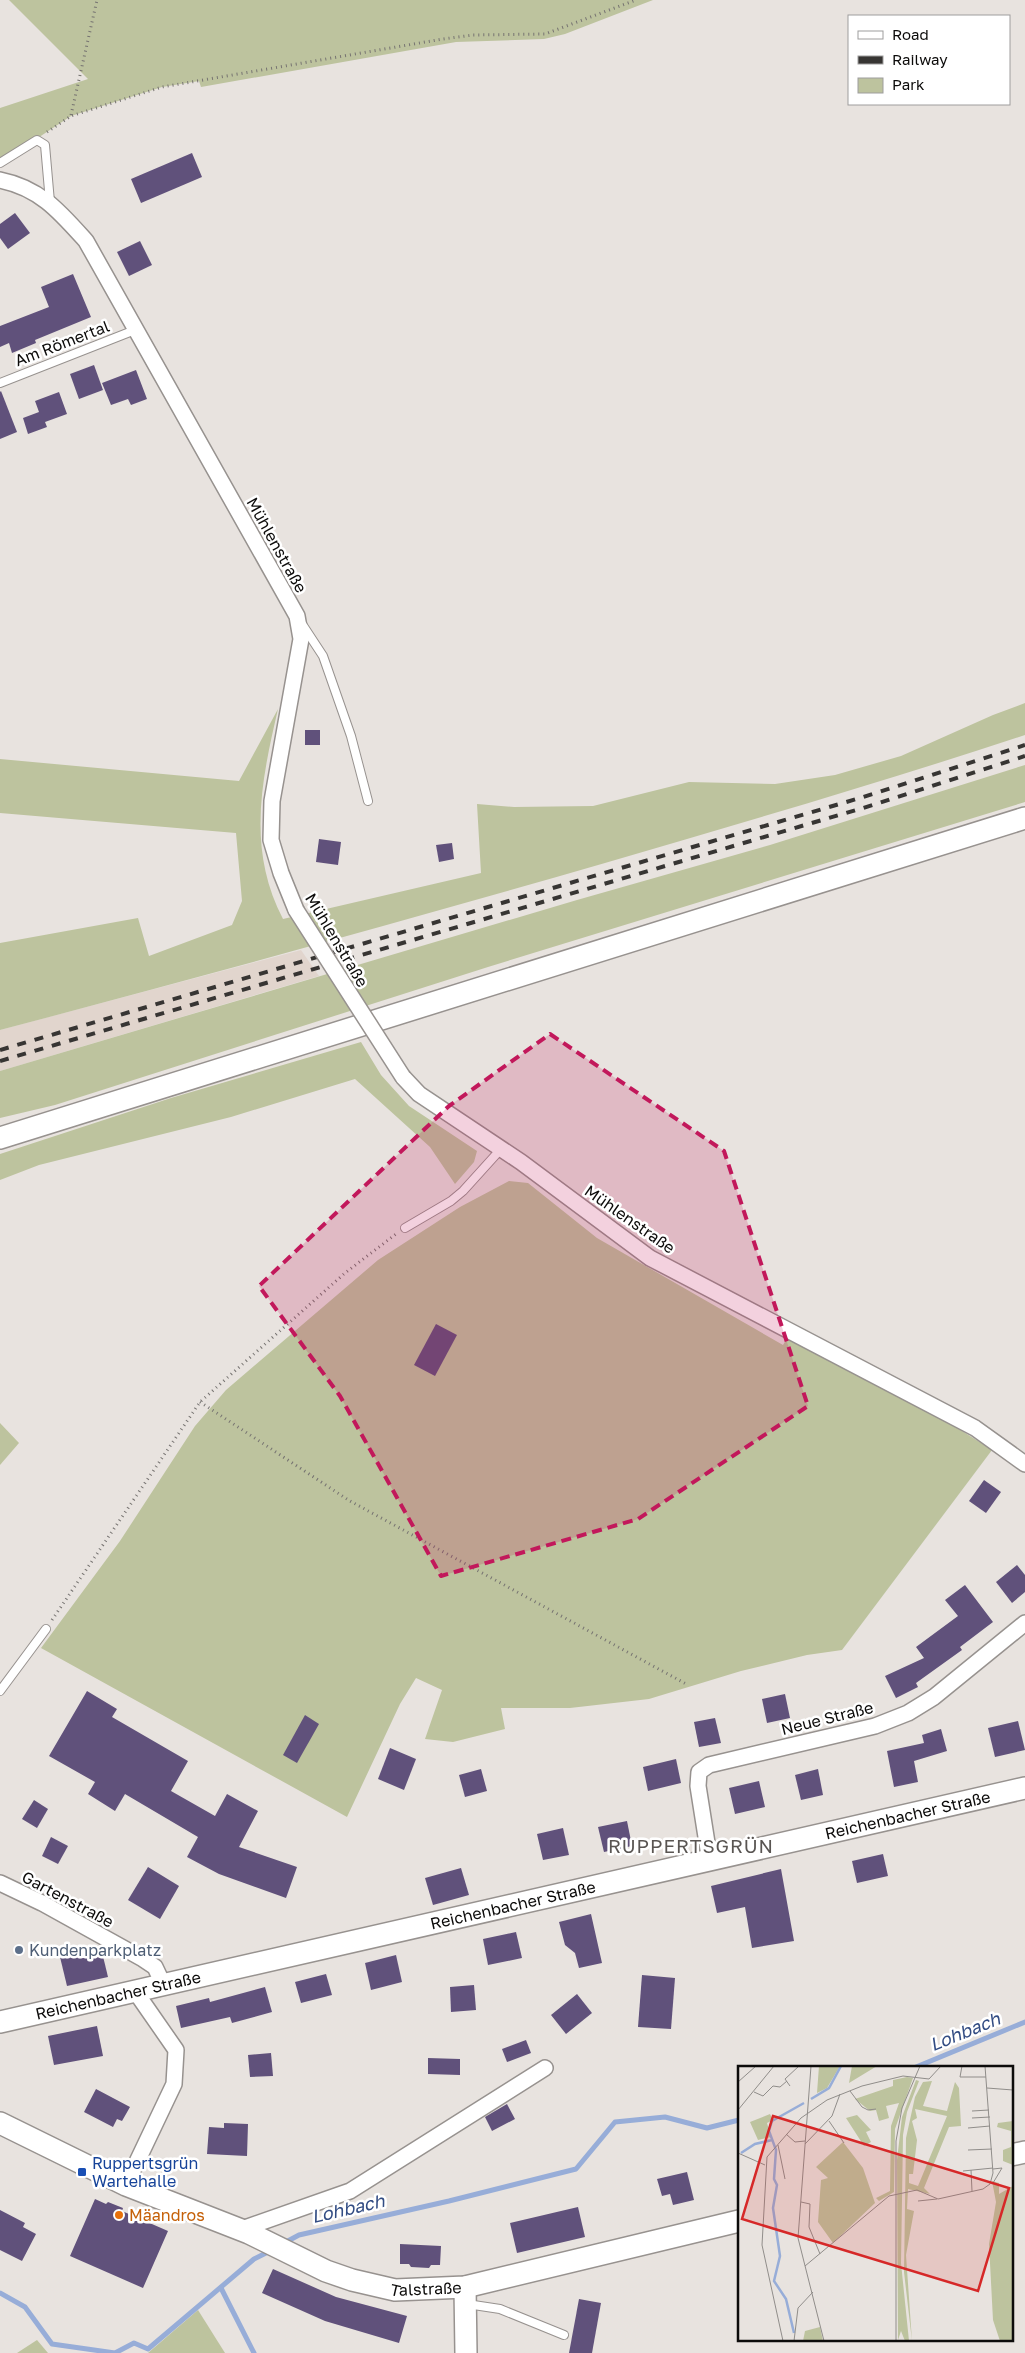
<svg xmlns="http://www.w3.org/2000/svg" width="1025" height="2353" font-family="'Golos Text',sans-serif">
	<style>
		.built { fill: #e1d5cd }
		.green { fill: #bdc39e }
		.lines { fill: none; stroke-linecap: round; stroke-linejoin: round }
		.stream { stroke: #97add8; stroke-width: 5 }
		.building { fill: #60517b }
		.lane-casing { stroke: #97928f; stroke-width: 10 }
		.street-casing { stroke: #97928f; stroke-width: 18 }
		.secondary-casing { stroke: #97928f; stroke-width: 24 }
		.path { stroke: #767371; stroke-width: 3; stroke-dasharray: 1 4; stroke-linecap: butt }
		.lane { stroke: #fff; stroke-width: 8 }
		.street { stroke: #fff; stroke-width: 15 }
		.secondary { stroke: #fff; stroke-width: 21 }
		.rail { stroke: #373533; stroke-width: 4; stroke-dasharray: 9 9; stroke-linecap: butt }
		.street-bridge-casing { stroke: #97928f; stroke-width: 18; stroke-linecap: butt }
		.street-bridge { stroke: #fff; stroke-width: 15 }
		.marked { fill: #c2185b; fill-opacity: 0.2; stroke: #c2185b; stroke-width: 4; stroke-dasharray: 10 6; stroke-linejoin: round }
		.service-dot { fill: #5c6f8a; stroke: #fff; stroke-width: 2 }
		.transit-dot { fill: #1a4fb4; stroke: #fff; stroke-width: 2 }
		.food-dot { fill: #e8710a; stroke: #fff; stroke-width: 2 }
		.labels { text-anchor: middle; stroke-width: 5; stroke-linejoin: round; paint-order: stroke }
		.street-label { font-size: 16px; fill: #0c0b0a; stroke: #fff }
		.service-label { font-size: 16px; fill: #4e5e75; stroke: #fff; text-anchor: start }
		.transit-label { font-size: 16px; fill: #164399; stroke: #fff; text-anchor: start }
		.food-label { font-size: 16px; fill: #c56008; stroke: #fff; text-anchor: start }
		.water-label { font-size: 18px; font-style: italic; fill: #324c83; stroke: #fff }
		.quarter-label { font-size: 19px; letter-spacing: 1px; fill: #595552; stroke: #fff }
		.inset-river { fill: none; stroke: #97add8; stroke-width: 2.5 }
		.inset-road { fill: none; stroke: #908d8a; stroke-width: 1 }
		.view { fill: #d62828; fill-opacity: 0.15; stroke: #d62828; stroke-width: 2.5 }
		.inset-edge { fill: none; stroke: #0c0b0a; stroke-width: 2.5 }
	</style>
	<rect width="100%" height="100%" fill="#e8e3df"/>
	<polygon class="built" points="301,950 319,976 0,1071 0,1030"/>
	<g class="green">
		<polygon points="9,0 653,0 565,34 544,39 456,42 201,87 199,81 162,87 71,116 0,163 0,108 88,79"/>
		<path d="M1025,703V735C886,781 745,822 605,863C404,921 202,977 0,1030V943L138,918L149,956L232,925L242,901L236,833L0,813V759L239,781L278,709C261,782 247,849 283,919L481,873L477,804L514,807L593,806L689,782L775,784L835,775L901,756L993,715Z"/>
		<polygon points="1025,765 1025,802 488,967 55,1105 0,1118 0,1071 577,900 770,845"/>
		<polygon points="361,1042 381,1075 409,1106 477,1151 474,1162 455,1184 430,1147 355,1079 231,1117 39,1165 0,1180 0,1154 171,1098"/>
		<polygon points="509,1181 528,1183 597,1238 783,1345 795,1325 992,1450 842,1650 807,1655 741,1671 649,1699 570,1708 501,1708 505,1729 453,1742 425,1739 442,1690 416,1678 400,1704 347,1817 41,1648 120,1541 195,1426 226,1390 378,1260 460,1207"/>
		<polygon points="0,1423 19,1443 0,1465"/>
		<polygon points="198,2310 225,2353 148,2353"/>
		<polygon points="37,2340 48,2353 17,2353"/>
	</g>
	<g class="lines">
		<g class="stream">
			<polyline points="916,2067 1025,2022"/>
			<polyline points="284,2243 299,2235 449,2201 576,2169 615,2122 665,2117 707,2128 739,2120"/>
			<polyline points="221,2288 254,2353"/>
			<polyline points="0,2293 25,2307 52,2344 115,2353 134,2343 148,2349 254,2259 270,2251"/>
		</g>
	</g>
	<g class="building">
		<polygon points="192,153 202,177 141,203 131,179"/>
		<polygon points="15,213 30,233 8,249 0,238 0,224"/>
		<polygon points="140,241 152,265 129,276 117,252"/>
		<polygon points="73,274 91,317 35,340 36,343 12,353 9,343 0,347 0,326 49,307 41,287"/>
		<polygon points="94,365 103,390 79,399 70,374"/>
		<polygon points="136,370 147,399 131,405 128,399 111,405 102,383"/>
		<polygon points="1,391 17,432 0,439 0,392"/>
		<polygon points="59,392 67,414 45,422 47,427 28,434 23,418 39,412 35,401"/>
		<rect x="305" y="730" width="15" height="15"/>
		<polygon points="319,839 341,842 338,865 316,862"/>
		<polygon points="452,843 454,859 439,862 436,845"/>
		<polygon points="436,1324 457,1335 435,1376 414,1365"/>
		<polygon points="984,1480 1001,1492 986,1513 969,1501"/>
		<polygon points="1017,1565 1025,1575 1025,1592 1012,1603 996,1582"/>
		<polygon points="965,1585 993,1622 960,1647 962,1650 916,1683 918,1687 896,1698 885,1676 924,1658 916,1647 958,1616 945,1600"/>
		<polygon points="87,1691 117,1709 112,1717 188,1761 171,1791 215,1816 227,1794 258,1811 239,1847 297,1867 286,1898 219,1874 187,1857 198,1837 125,1794 115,1811 88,1794 95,1782 49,1756"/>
		<polygon points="785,1694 790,1718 767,1723 762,1699"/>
		<polygon points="305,1715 319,1724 297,1763 283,1755"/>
		<polygon points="715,1718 721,1743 699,1747 694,1722"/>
		<polygon points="1018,1721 1025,1750 995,1757 988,1728"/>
		<polygon points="941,1729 947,1751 914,1761 918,1782 894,1787 887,1751 924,1743 922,1735"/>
		<polygon points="390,1748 416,1759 404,1790 378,1779"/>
		<polygon points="676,1759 681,1783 648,1791 643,1767"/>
		<polygon points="481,1769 487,1791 465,1797 459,1775"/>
		<polygon points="818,1769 823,1795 801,1800 795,1775"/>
		<polygon points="759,1781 765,1807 735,1814 729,1788"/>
		<polygon points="34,1800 48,1809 37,1828 22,1819"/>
		<polygon points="627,1821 632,1846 604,1852 598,1827"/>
		<polygon points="563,1828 569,1855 543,1860 537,1834"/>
		<polygon points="51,1837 68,1846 58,1864 42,1856"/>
		<polygon points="883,1854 888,1876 857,1883 852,1861"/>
		<polygon points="148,1867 179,1886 160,1919 128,1900"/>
		<polygon points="461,1868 469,1895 433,1905 425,1878"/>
		<polygon points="781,1869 794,1941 752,1948 745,1907 717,1913 711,1886"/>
		<polygon points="591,1914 602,1963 579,1968 575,1953 565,1945 559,1922"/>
		<polygon points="516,1932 522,1958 488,1965 483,1939"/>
		<polygon points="101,1948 108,1977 67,1986 60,1957"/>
		<polygon points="396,1955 402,1982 371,1990 365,1963"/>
		<polygon points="326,1974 332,1995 301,2003 295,1982"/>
		<polygon points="642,1975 675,1978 671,2029 638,2027"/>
		<polygon points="474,1985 476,2010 451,2012 450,1987"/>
		<polygon points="265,1987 272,2012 232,2023 230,2017 181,2028 176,2006 209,1998 210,2002"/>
		<polygon points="577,1994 592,2013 566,2034 551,2015"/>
		<polygon points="97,2026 103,2056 54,2065 48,2036"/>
		<polygon points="526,2040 531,2053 507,2062 502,2049"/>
		<polygon points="271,2053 273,2076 250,2077 248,2055"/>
		<polygon points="428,2058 460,2059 460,2075 428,2074"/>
		<polygon points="96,2089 130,2107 122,2121 117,2119 113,2127 84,2112"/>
		<polygon points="507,2104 515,2119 492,2131 485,2117"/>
		<polygon points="224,2123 248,2124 247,2156 207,2154 209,2127 224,2128"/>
		<polygon points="687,2172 694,2200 673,2205 670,2194 662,2196 657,2179"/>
		<polygon points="95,2199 106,2204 108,2202 123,2208 122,2211 168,2231 143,2288 70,2256"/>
		<polygon points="578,2207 585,2237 517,2253 510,2223"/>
		<polygon points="0,2210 25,2223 23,2227 36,2234 22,2261 0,2250"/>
		<polygon points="400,2244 441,2246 440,2265 431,2265 429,2268 411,2267 409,2264 400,2264"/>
		<polygon points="273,2269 336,2297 407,2316 399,2343 325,2321 262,2293"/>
		<polygon points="579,2299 601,2303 592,2353 569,2353"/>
	</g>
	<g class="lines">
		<defs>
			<g id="lane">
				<polyline points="0,163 37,140 45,145 50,202"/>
				<polyline points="0,383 135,330"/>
				<polyline points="302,624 323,656 351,736 368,801"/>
				<polyline points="405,1228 451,1201 463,1191 501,1149"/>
				<polyline points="0,1691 46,1629"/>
				<polyline points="467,2304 500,2309 564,2335"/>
			</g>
			<g id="street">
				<path d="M0,180C40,188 60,212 86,241L297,616L301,639L272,801L271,840L281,873L296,910"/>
				<polyline points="403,1077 419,1094 521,1162 650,1258 975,1428 1025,1464"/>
				<polyline points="710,1862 698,1786 699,1772 709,1765 875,1726 908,1713 934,1697 1025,1623"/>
				<polyline points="0,1883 42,1903 143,1959 155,1967 163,1984"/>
				<polyline points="126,2185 174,2084 176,2050 135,1991"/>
				<polyline points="239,2230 350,2191 545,2068"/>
			</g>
			<g id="secondary">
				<polyline points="0,1138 1025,818"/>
				<path id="s1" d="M0,2022L1025,1788"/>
				<path id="s2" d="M0,2123L126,2185L249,2233L326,2271L352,2280L395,2290L465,2287L739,2221"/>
				<polyline points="1011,2155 1025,2152"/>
				<polyline points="465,2287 466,2353"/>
			</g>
		</defs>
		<use href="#lane" class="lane-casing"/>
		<use href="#street" class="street-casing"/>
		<use href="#secondary" class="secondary-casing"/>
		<g class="path">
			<polyline points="71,115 97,0"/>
			<polyline points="47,132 71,116 162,87 443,39 473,35 545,34 636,0"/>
			<polyline points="200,1402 350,1501 688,1685"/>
			<polyline points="52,1620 200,1402 345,1273 396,1234"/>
		</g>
		<use href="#lane" class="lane"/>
		<use href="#street" class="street"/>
		<use href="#secondary" class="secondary"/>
		<g class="rail">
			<polyline points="0,1050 860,798 1025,745"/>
			<polyline points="0,1061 863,808 1025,756"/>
		</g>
		<defs>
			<polyline id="street-bridge" points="296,910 403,1077"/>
		</defs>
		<use href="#street-bridge" class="street-bridge-casing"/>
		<use href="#street-bridge" class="street-bridge"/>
	</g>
	<path class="marked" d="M550,1034L724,1151L808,1406L638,1519L441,1576L340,1396L259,1286L449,1106Z"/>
	<circle class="service-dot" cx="19" cy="1950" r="5"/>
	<rect class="transit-dot" x="77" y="2167" width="10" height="10" rx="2.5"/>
	<circle class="food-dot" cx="119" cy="2215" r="5"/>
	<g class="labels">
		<g class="street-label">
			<text transform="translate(62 343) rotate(-21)" y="6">Am Römertal</text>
			<text transform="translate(277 545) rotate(61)" y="6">Mühlenstraße</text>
			<text transform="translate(337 940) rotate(59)" y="6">Mühlenstraße</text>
			<text transform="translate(630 1219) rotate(35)" y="6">Mühlenstraße</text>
			<text transform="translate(827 1718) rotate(-14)" y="6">Neue Straße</text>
			<text dy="6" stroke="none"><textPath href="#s1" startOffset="931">Reichenbacher Straße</textPath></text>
			<text transform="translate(68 1899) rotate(28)" y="6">Gartenstraße</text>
			<text dy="6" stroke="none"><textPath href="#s1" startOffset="526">Reichenbacher Straße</textPath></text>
			<text dy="6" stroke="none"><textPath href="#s1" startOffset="121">Reichenbacher Straße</textPath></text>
			<text dy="6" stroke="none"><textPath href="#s2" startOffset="461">Talstraße</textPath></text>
		</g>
		<g class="service-label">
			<text x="29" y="1956">Kundenparkplatz</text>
		</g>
		<g class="transit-label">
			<text x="92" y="2169">Ruppertsgrün<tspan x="92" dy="18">Wartehalle</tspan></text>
		</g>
		<g class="food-label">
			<text x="129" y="2221">Mäandros</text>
		</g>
		<g class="water-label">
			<text transform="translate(965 2032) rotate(-22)" y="6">Lohbach</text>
			<text transform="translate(348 2209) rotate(-13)" y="6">Lohbach</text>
		</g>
		<g class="quarter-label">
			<text x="691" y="1853">RUPPERTSGRÜN</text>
		</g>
	</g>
	<g transform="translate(738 2066)">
		<rect width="275" height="275" fill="#e8e3df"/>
		<path d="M81,0H102L89,22L79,27ZM114,0H139L111,17ZM169,11L175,12L157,63L156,126L141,135L138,132L152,125L153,60L161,37L148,40L151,52L141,55L138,44L132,45L117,33L155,20V14ZM178,14L181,15L169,46L165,69L163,197L171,275H167L163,265L160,274L159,94L164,51ZM194,15L185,40L209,45L217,16L221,22L223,60L211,61L186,122L192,128L170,123L169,143L176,145L168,189L174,275L166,206L168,72L177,31L185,16ZM177,43L209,50L180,120L171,117V108H175L179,74L174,55L179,52ZM32,48L35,54L29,57L33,71L20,74L12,56ZM119,49L133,64L128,66L133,76L126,80L108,52ZM275,55V99L265,95V84L273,81V65L259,61L260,57ZM105,76L125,102L137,137L95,177L80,156L83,114L90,112L78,101ZM254,115L261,117V128L275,120V275H262L255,254L251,178L258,136ZM82,261L85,275H65L67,265Z" fill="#bdc39e" fill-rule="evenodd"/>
		<path class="inset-river" d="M73,33L91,22L103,0M3,87L17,78L34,74M56,267L48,233L36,215L42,190L35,142L39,119L36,113L38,84L31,65L34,55L66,37"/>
		<path class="inset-road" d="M73,0L60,172L86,275M224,0L222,11H248M0,16L18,0M52,20L47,13L61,0M249,22L275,24M112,25L124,41L130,44L138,43M16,26L25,30L35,20L42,21L49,15M0,44L36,0M234,45L251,44M234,52L252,51M91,55L106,77M230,62L252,60M48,68L57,76L67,75M67,78L94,50L102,28M40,79L47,113M230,84L254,83M0,87L27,99M255,103L264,102L255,117M233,104L234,125M225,105L255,102M180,135L199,133M63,136L72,138L71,161L82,188M67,200L151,130L179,124L200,133L245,123L252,118L255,107L247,0M45,275L24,179L29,91L63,52L89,34L124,20L165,10L191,13L203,0M56,275L60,242L75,226M158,275V75L164,42L182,0"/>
		<path class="view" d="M35,50L271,122L240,225L4,153Z"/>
		<rect width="275" height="275" class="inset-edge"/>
	</g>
	<rect x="848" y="15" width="162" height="90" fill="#ffffff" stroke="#9e9d9d"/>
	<rect x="858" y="31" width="25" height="8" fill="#ffffff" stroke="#9e9d9d"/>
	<text x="892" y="40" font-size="15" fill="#0c0b0a">Road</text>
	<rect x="858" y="56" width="25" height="8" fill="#373533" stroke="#9e9d9d"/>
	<text x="892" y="65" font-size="15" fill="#0c0b0a">Railway</text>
	<rect x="858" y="78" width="25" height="15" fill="#bdc39e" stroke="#9e9d9d"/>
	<text x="892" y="90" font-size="15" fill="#0c0b0a">Park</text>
</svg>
